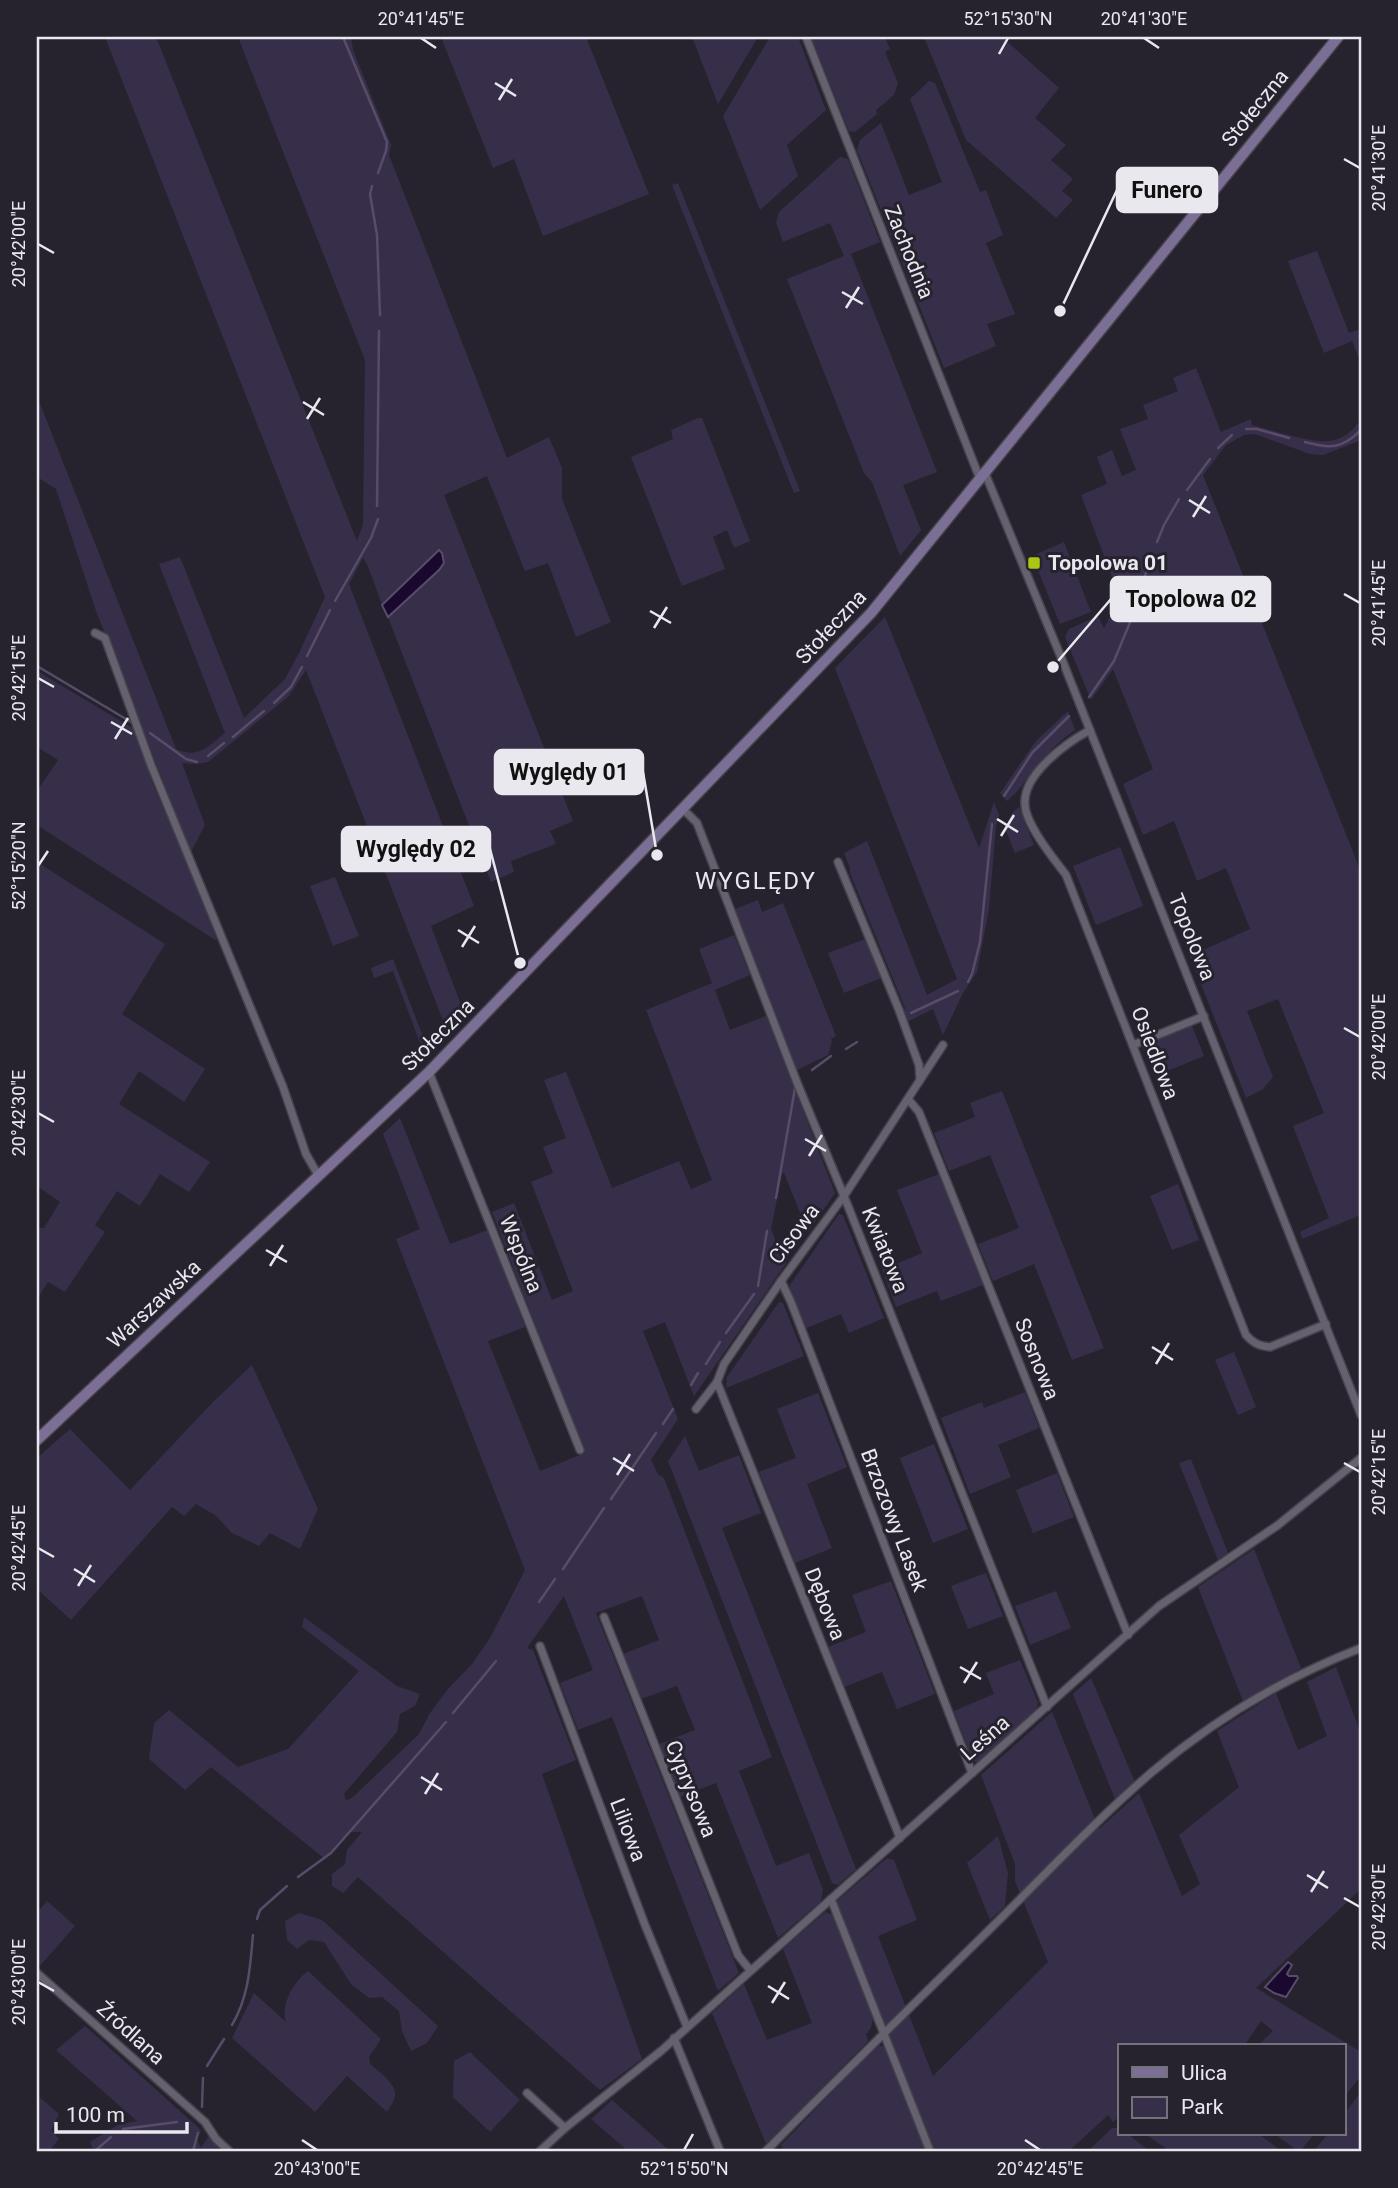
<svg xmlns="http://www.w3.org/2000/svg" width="1398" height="2188" font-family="Roboto,sans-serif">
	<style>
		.green { fill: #372f49 }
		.water { fill: #19092f; stroke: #584c69; stroke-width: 2 }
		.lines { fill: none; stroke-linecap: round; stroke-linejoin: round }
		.stream { stroke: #584c69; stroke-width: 2.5 }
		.minor-casing { stroke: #44414a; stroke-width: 10 }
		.secondary-casing { stroke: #44414a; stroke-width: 13 }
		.minor { stroke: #65616e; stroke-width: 7 }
		.secondary { stroke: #7c6f96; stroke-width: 10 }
		.ticks { fill: none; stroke: #eae8ef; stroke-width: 2.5 }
		.poi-dot { fill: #acc613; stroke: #26232e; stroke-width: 2.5 }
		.labels { text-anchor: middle; stroke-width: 6; stroke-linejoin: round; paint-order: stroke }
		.street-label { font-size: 21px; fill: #eae8ef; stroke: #26232e }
		.poi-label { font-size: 21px; font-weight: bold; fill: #eae8ef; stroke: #26232e; text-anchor: start }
		.quarter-label { font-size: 24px; letter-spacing: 2px; fill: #eae8ef; stroke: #26232e }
		.leader { fill: none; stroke: #eae8ef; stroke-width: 2.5 }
		.callout-dot { fill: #eae8ef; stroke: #26232e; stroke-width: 2.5 }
		.callout { fill: #eae8ef; stroke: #eae8ef; stroke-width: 2.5 }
		.callout-label { font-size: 23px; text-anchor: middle; font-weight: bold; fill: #111 }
		.neatline { fill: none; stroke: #eae8ef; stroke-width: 2.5 }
		.ticks-label { font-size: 18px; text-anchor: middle; fill: #eae8ef }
	</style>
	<rect width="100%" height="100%" fill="#26232e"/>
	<g class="green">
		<path d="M105,37H156L357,541L363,524L365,360L238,37H351L353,50L391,145L389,155L507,458L549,437L562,468V499L611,622L576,637L548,563L525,571L487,476L444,495L573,821L550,831L556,844L511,861L514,872L491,882L388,617L439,570V551L382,605L368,566L363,558L349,584L474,906L431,926L465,1015L448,1033L306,670L289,696L208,762L196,764L182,763L205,825L191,852L96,611L56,489L37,477V396L176,749C199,759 207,747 225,733L159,564L180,557L244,718L285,679L299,653L325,597Z"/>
		<polygon points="441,37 586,37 649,194 543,236 514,159 493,168"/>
		<polygon points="692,37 758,37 718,104"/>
		<polygon points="770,37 798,37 826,110 787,145 798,176 760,210 723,116"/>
		<polygon points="811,37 885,37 890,49 885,52 898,83 894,95 876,110 877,114 855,132 849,131"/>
		<polygon points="924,37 1002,37 1059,88 1035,118 1066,145 1051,160 1073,179 1062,191 1073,200 1056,218 966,140"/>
		<polygon points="929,81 935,83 980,192 986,190 1003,235 986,243 1015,314 987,324 996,346 944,368 857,150 860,140 881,123 909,195 942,182 910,99"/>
		<polygon points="840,157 848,159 880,242 851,254 937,472 903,485 921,530 900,556 872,482 864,473 787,279 844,256 830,223 783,242 776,223 779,212"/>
		<polygon points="678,183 800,491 794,493 672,185"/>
		<polygon points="1317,251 1349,333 1361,329 1361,363 1352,341 1324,353 1288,261"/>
		<path d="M1196,368L1221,432L1251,419L1252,425C1272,430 1310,443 1329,441C1343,440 1353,430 1361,420V446L1359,441L1323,455L1310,454L1255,434L1244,435L1226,445L1203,475L1361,872V1215L1302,1239L1300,1232L1329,1218L1293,1126L1324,1113L1278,999L1247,1011L1273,1077L1263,1089L1246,1098L1190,956L1250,929L1226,868L1197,881L1174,821L1143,835L1123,784L1153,769L1113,669L1091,700L1065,637L1069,629L1098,616L1104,629L1113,609L1122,603L1081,495L1107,484L1097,457L1112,450L1122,476L1136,470L1120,429L1148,419L1143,405L1178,391L1173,378Z"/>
		<polygon points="698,418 702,418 750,541 734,548 727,530 713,537 725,569 682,586 631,457 673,439 671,430"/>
		<polygon points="1064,542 1091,612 1060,624 1032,556"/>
		<polygon points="885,617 979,848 994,802 999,815 996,826 989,909 977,972 963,993 943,1035 933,1009 907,1022 904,1015 905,1008 850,873 850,868 844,853 867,841 927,995 957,979 835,668"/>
		<polygon points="37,671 134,729 154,787 202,896 217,941 37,825 37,791 58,760 37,747"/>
		<path d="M1068,711L1075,730C1043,751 1033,778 1007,801L1000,793L1036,741Z"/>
		<polygon points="1019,807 1034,845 1015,853 1005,828 1012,813"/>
		<polygon points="1120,847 1143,906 1096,925 1073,866"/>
		<polygon points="37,862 165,944 122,1014 205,1069 184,1102 139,1071 119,1104 210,1162 189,1192 160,1174 140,1206 117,1191 95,1225 105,1232 65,1292 48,1282 37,1299 37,1228 44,1228 60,1202 37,1186"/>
		<polygon points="335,877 359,936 333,946 310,886"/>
		<polygon points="758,900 762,912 783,903 836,1036 831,1039 832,1042 828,1055 797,1070 735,909"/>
		<polygon points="734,935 750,975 715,990 730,1030 766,1016 835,1193 808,1232 784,1173 782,1174 771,1229 784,1262 787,1262 694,1396 665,1322 643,1331 678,1419 651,1460 658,1474 664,1478 772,1757 739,1771 776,1866 809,1853 823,1890 821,1901 778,1938 716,1783 680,1797 659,1744 695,1730 677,1686 641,1699 623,1654 659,1640 642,1596 596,1613 739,1973 718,1991 612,1717 578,1730 560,1683 593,1670 564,1596 527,1648 533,1650 576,1760 542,1774 642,2059 600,2090 358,1877 343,1893 332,1886 332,1874 345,1864 347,1850 362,1832 349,1832 325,1859 211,1767 185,1790 149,1759 154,1723 169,1710 238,1767 288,1749 359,1671 302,1627 304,1617 397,1686 420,1694 415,1706 400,1714 397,1732 344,1794 346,1801 353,1797 419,1734 430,1713 448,1689 472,1664 490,1638 525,1570 396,1239 420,1229 383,1134 400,1118 450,1244 488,1230 525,1327 488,1341 540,1471 585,1453 492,1212 514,1203 552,1300 573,1291 531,1182 553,1173 543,1147 566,1138 544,1080 566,1072 612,1188 679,1161 691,1189 712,1180 646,1010 712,983 699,949"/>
		<polygon points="865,939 881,978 844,993 828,953"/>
		<polygon points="393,959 429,1052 425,1056 393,971 374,978 371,968"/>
		<polygon points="1192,1026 1204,1056 1155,1076 1143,1045"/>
		<polygon points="1002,1091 1104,1348 1072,1360 1034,1264 993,1281 978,1244 1019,1228 990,1155 949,1171 934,1133 975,1117 970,1103"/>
		<polygon points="939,1174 983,1285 941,1301 937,1291 896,1307 882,1270 922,1253 897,1190"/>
		<polygon points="1178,1184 1199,1240 1172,1250 1150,1196"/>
		<polygon points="839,1214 843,1215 884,1318 849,1333 841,1314 804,1329 790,1293 790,1285"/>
		<polygon points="779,1302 783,1303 804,1356 726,1388 727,1377"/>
		<polygon points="1234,1352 1256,1407 1238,1415 1215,1360"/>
		<polygon points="252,1365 318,1509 300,1549 270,1533 259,1546 232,1533 215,1515 196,1504 184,1516 172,1507 71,1620 37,1589 37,1458 70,1429 130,1490 213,1402"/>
		<polygon points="1025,1392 1039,1428 998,1445 1011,1477 970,1494 941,1418 982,1402 984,1408"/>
		<polygon points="818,1393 847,1467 807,1484 832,1548 795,1563 759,1472 796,1458 777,1409"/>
		<polygon points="685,1436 699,1471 739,1455 761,1513 722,1528 856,1869 838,1885 832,1883 668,1461"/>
		<polygon points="934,1444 968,1529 933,1543 900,1458"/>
		<polygon points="1191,1459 1228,1553 1218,1560 1179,1463"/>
		<polygon points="1057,1473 1074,1517 1033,1533 1016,1490"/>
		<polygon points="1254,1549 1301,1668 1243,1701 1198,1587"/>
		<polygon points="986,1573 1003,1616 968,1629 951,1586"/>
		<polygon points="891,1581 935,1694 897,1709 882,1672 844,1687 828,1647 866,1632 852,1595"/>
		<polygon points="1056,1591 1071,1628 1030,1645 1015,1606"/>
		<polygon points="1020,1660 1038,1703 1037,1709 977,1762 973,1761 954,1711 994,1694 986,1673"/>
		<polygon points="1336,1667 1361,1734 1361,1889 1256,1988 1361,2052 1361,2076 1344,2097 1344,2046 1257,2046 1273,2031 1261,2021 1244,2046 1120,2046 1120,2116 1113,2122 1108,2115 1069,2151 934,2151 836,1902 887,1858 894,1860 917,1920 878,1936 933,2076 1048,1962 1015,1881 1015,1864 981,1775 1052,1712 1099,1829 1139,1793 1182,1896 1200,1884 1179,1835 1239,1787 1217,1731 1276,1693 1298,1750 1327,1736 1307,1682"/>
		<polygon points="1091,1678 1135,1782 1115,1799 1073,1694"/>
		<polygon points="998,1836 1008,1873 1005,1906 990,1920 967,1863"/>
		<polygon points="47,1901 75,1926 38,1968 37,1913"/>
		<polygon points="825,1912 833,1915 873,2018 871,2028 866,2034 868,2041 766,2144 712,2013 744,1984 767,2040 812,2023 783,1949"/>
		<polygon points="299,1913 322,1920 438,2026 427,2043 411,2051 402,2031 399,2011 382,1997 369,1998 351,1984 324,1942 309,1940 297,1949 287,1940 285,1921"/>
		<path d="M308,1971L381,2039L369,2057L370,2064C378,2071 397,2084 395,2096C394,2102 390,2107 387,2112L347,2076L315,2112L232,2038L254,1993L286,2022C280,2005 294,1981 308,1971Z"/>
		<polygon points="85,2026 201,2130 197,2140 201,2148 209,2136 226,2151 94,2151 90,2142 118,2125 137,2121 56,2050"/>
		<polygon points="878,2045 885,2047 926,2151 784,2151 781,2145"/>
		<polygon points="470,2052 520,2100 490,2132 453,2097 454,2061"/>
		<polygon points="1361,2092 1361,2151 1314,2151 1328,2134 1344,2134 1344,2114"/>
		<polygon points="37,2095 59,2114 51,2130 59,2139 49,2151 37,2151"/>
		<polygon points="612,2100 670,2151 628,2151 591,2119"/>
		<polygon points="1112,2128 1120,2128 1120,2134 1128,2134 1149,2151 1088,2151"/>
		<polygon points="1145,2134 1259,2134 1281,2151 1170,2151"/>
		<polygon points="1275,2134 1314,2134 1302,2149 1295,2149"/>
	</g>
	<g class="water">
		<polygon points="439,550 442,553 444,563 439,570 388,617 382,605"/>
		<polygon points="1288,1962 1292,1965 1287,1974 1289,1976 1297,1976 1298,1978 1286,1997 1274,1993 1265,1987"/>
	</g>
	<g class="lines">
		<g class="stream">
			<polyline points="343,37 387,142 386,151 378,173"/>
			<polyline points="372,186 370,194 377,235 380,315"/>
			<polyline points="1246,429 1257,429 1289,438"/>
			<path d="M1305,442C1330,449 1342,449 1361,430"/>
			<polyline points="1218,448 1232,435"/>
			<polyline points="1187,490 1210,459"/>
			<polyline points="377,506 379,331"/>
			<polyline points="1157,542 1164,525 1179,499"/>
			<polyline points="335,601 371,538 378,519"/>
			<polyline points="1136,606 1151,556"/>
			<polyline points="307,656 330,610"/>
			<polyline points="37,666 131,722"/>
			<polyline points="1089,697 1114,661 1131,620"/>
			<polyline points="274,703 291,687 302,667"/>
			<polyline points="150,733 186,759 197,762"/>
			<polyline points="233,737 264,711"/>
			<polyline points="208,756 224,743"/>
			<polyline points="1004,796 1032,753 1069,716"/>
			<polyline points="968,982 972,974 980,942 992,824"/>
			<polyline points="911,1013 958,991"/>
			<polyline points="846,1049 857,1042"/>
			<polyline points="812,1070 831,1056"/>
			<polyline points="776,1198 795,1088"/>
			<polyline points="758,1286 767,1231"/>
			<polyline points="726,1333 754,1294"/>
			<polyline points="706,1364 720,1342"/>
			<polyline points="691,1385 698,1373"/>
			<polyline points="663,1424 673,1409"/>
			<polyline points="611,1499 656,1433"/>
			<polyline points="563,1569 604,1508"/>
			<polyline points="539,1602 555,1579"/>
			<polyline points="453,1713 496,1661"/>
			<polyline points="298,1877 331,1853 446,1722"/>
			<polyline points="257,1919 260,1910 287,1886"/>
			<path d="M232,2025C249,1996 250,1967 253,1935"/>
			<polyline points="207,2066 224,2039"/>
			<polyline points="202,2107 203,2078"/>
			<polyline points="123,2129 177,2122"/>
			<polyline points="95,2151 111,2137"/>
			<polyline points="193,2151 198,2133"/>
		</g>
		<defs>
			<g id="minor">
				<polyline points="806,37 980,479"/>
				<polyline points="985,473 1063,662 1361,1415"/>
				<polyline points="95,633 105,638 151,765 283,1087 306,1154 318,1175"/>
				<path d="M1090,730C1066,743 1022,775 1025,805C1026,825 1054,859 1066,875L1246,1335C1253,1343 1259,1346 1270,1347L1326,1324"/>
				<polyline points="683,809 697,823 798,1085 844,1196 1047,1707"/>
				<polyline points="838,862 899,1010 919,1065 920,1080"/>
				<polyline points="1133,1045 1204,1016"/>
				<polyline points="429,1072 580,1450"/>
				<polyline points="908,1099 919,1112 1128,1635"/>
				<polyline points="781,1281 791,1302 972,1773"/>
				<polyline points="717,1382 900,1838"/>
				<polyline points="696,1409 717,1382 724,1364 781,1281 844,1196 943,1045"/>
				<polyline points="604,1617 738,1955 750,1970"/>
				<polyline points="540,1646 645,1925 687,2027"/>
				<polyline points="831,1899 930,2151"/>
				<polyline points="37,1973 205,2122 216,2139 229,2151"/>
				<polyline points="674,2038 720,2151"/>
				<polyline points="527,2093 565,2128"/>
				<polyline points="540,2151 565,2128 661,2051 1159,1606 1278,1525 1361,1458"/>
				<path d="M766,2151C839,2077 914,2004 988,1931C1042,1878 1095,1821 1152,1772C1214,1720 1286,1677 1361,1648"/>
			</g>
			<polyline id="secondary" points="37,1440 429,1072 871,613 1338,37"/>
		</defs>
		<use href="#minor" class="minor-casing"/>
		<use href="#secondary" class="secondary-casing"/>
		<use href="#minor" class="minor"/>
		<use href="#secondary" class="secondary"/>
	</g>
	<path class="ticks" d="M421,38L436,48M1144,38L1159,48M999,54L1008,38M495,83L516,96M499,100L512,79M1344,159L1360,168M38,244L54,253M842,292L863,304M846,308L859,287M303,402L324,415M307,419L320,398M1189,500L1210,513M1193,517L1206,496M1344,594L1360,603M650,611L671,623M654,628L667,607M38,678L54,687M111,722L132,734M115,739L128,718M997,819L1018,832M1001,836L1014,815M38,866L48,851M458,930L479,943M462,947L475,926M1344,1028L1360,1037M38,1113L54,1122M805,1139L826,1151M809,1156L822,1135M266,1250L287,1262M270,1266L283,1245M1152,1347L1173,1360M1156,1364L1169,1343M613,1458L634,1471M1344,1463L1360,1472M617,1475L630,1454M38,1548L54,1557M74,1569L95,1582M78,1586L91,1565M960,1667L981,1679M964,1683L977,1662M421,1777L442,1790M425,1794L438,1773M1307,1875L1328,1888M1311,1892L1324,1871M1344,1898L1360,1907M38,1982L54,1991M768,1986L789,1999M772,2003L785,1982M302,2140L317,2150M1025,2140L1040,2150M684,2150L693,2134"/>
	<rect class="poi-dot" x="1027" y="556" width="14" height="14" rx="3.5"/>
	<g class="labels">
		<g class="street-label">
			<text transform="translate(1255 108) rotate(-51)" y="7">Stołeczna</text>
			<text transform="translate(909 252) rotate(68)" y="7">Zachodnia</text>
			<text transform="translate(831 627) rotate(-47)" y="7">Stołeczna</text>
			<text transform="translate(1192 937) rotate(68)" y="7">Topolowa</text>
			<text transform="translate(438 1035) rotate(-45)" y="7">Stołeczna</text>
			<text transform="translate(1155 1053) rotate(69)" y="7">Osiedlowa</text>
			<text transform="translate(794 1234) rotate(-53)" y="7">Cisowa</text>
			<text transform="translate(885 1250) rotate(68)" y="7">Kwiatowa</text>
			<text transform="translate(521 1254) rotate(68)" y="7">Wspólna</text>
			<text transform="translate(154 1304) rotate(-43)" y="7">Warszawska</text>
			<text transform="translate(1037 1359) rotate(68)" y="7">Sosnowa</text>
			<text transform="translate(894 1520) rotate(69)" y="7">Brzozowy Lasek</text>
			<text transform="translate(825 1604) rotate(68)" y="7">Dębowa</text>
			<text transform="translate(985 1738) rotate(-41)" y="7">Leśna</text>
			<text transform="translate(691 1789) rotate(68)" y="7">Cyprysowa</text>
			<text transform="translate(628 1830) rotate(69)" y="7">Liliowa</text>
			<text transform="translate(131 2033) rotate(42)" y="7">Źródlana</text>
		</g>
		<g class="poi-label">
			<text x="1048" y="570">Topolowa 01</text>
		</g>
		<g class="quarter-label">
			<text x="756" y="889">WYGLĘDY</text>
		</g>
	</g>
	<path class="leader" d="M1060 311L1117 190M1053 667L1111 599M657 855L643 772M520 963L490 849"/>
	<g class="callout-dot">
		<circle cx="1060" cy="311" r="7"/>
		<circle cx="1053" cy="667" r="7"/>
		<circle cx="657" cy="855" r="7"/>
		<circle cx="520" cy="963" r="7"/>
	</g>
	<g class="callout">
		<rect x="1117" y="168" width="100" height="44" rx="7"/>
		<rect x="1111" y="577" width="159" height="44" rx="7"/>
		<rect x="495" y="750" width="148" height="44" rx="7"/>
		<rect x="342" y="827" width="148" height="44" rx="7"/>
	</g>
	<g class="callout-label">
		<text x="1167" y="198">Funero</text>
		<text x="1191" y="607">Topolowa 02</text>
		<text x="569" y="780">Wyględy 01</text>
		<text x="416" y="857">Wyględy 02</text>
	</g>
	<rect width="1398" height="2188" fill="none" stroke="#26232e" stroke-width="77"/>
	<rect x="1118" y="2044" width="228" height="91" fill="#26232e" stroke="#74727b" stroke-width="2"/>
	<rect x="1132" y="2067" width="35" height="10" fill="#7c6f96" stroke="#74727b" stroke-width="2"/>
	<text x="1181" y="2080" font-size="21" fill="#eae8ef">Ulica</text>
	<rect x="1132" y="2097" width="35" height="21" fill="#372f49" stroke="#74727b" stroke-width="2"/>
	<text x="1181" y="2114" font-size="21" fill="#eae8ef">Park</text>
	<path d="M56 2122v10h131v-10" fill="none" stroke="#eae8ef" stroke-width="3.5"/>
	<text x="66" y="2122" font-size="21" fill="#eae8ef" stroke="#26232e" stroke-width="5" paint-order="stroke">100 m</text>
	<rect x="38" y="38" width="1322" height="2112" class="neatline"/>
	<g class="ticks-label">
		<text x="421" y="25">20°41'45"E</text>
		<text x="1008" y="25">52°15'30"N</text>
		<text x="1144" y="25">20°41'30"E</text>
		<text transform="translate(1379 168) rotate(-90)" y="6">20°41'30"E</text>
		<text transform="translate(19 244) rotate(-90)" y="6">20°42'00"E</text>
		<text transform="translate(1379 603) rotate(-90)" y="6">20°41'45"E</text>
		<text transform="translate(19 678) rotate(-90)" y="6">20°42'15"E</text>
		<text transform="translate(19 866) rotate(-90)" y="6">52°15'20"N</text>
		<text transform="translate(1379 1037) rotate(-90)" y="6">20°42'00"E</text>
		<text transform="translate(19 1113) rotate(-90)" y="6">20°42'30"E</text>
		<text transform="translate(1379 1472) rotate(-90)" y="6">20°42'15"E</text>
		<text transform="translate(19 1548) rotate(-90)" y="6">20°42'45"E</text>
		<text transform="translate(1379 1907) rotate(-90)" y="6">20°42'30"E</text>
		<text transform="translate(19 1982) rotate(-90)" y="6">20°43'00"E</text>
		<text x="317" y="2175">20°43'00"E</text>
		<text x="684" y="2175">52°15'50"N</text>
		<text x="1040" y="2175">20°42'45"E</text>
	</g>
</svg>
